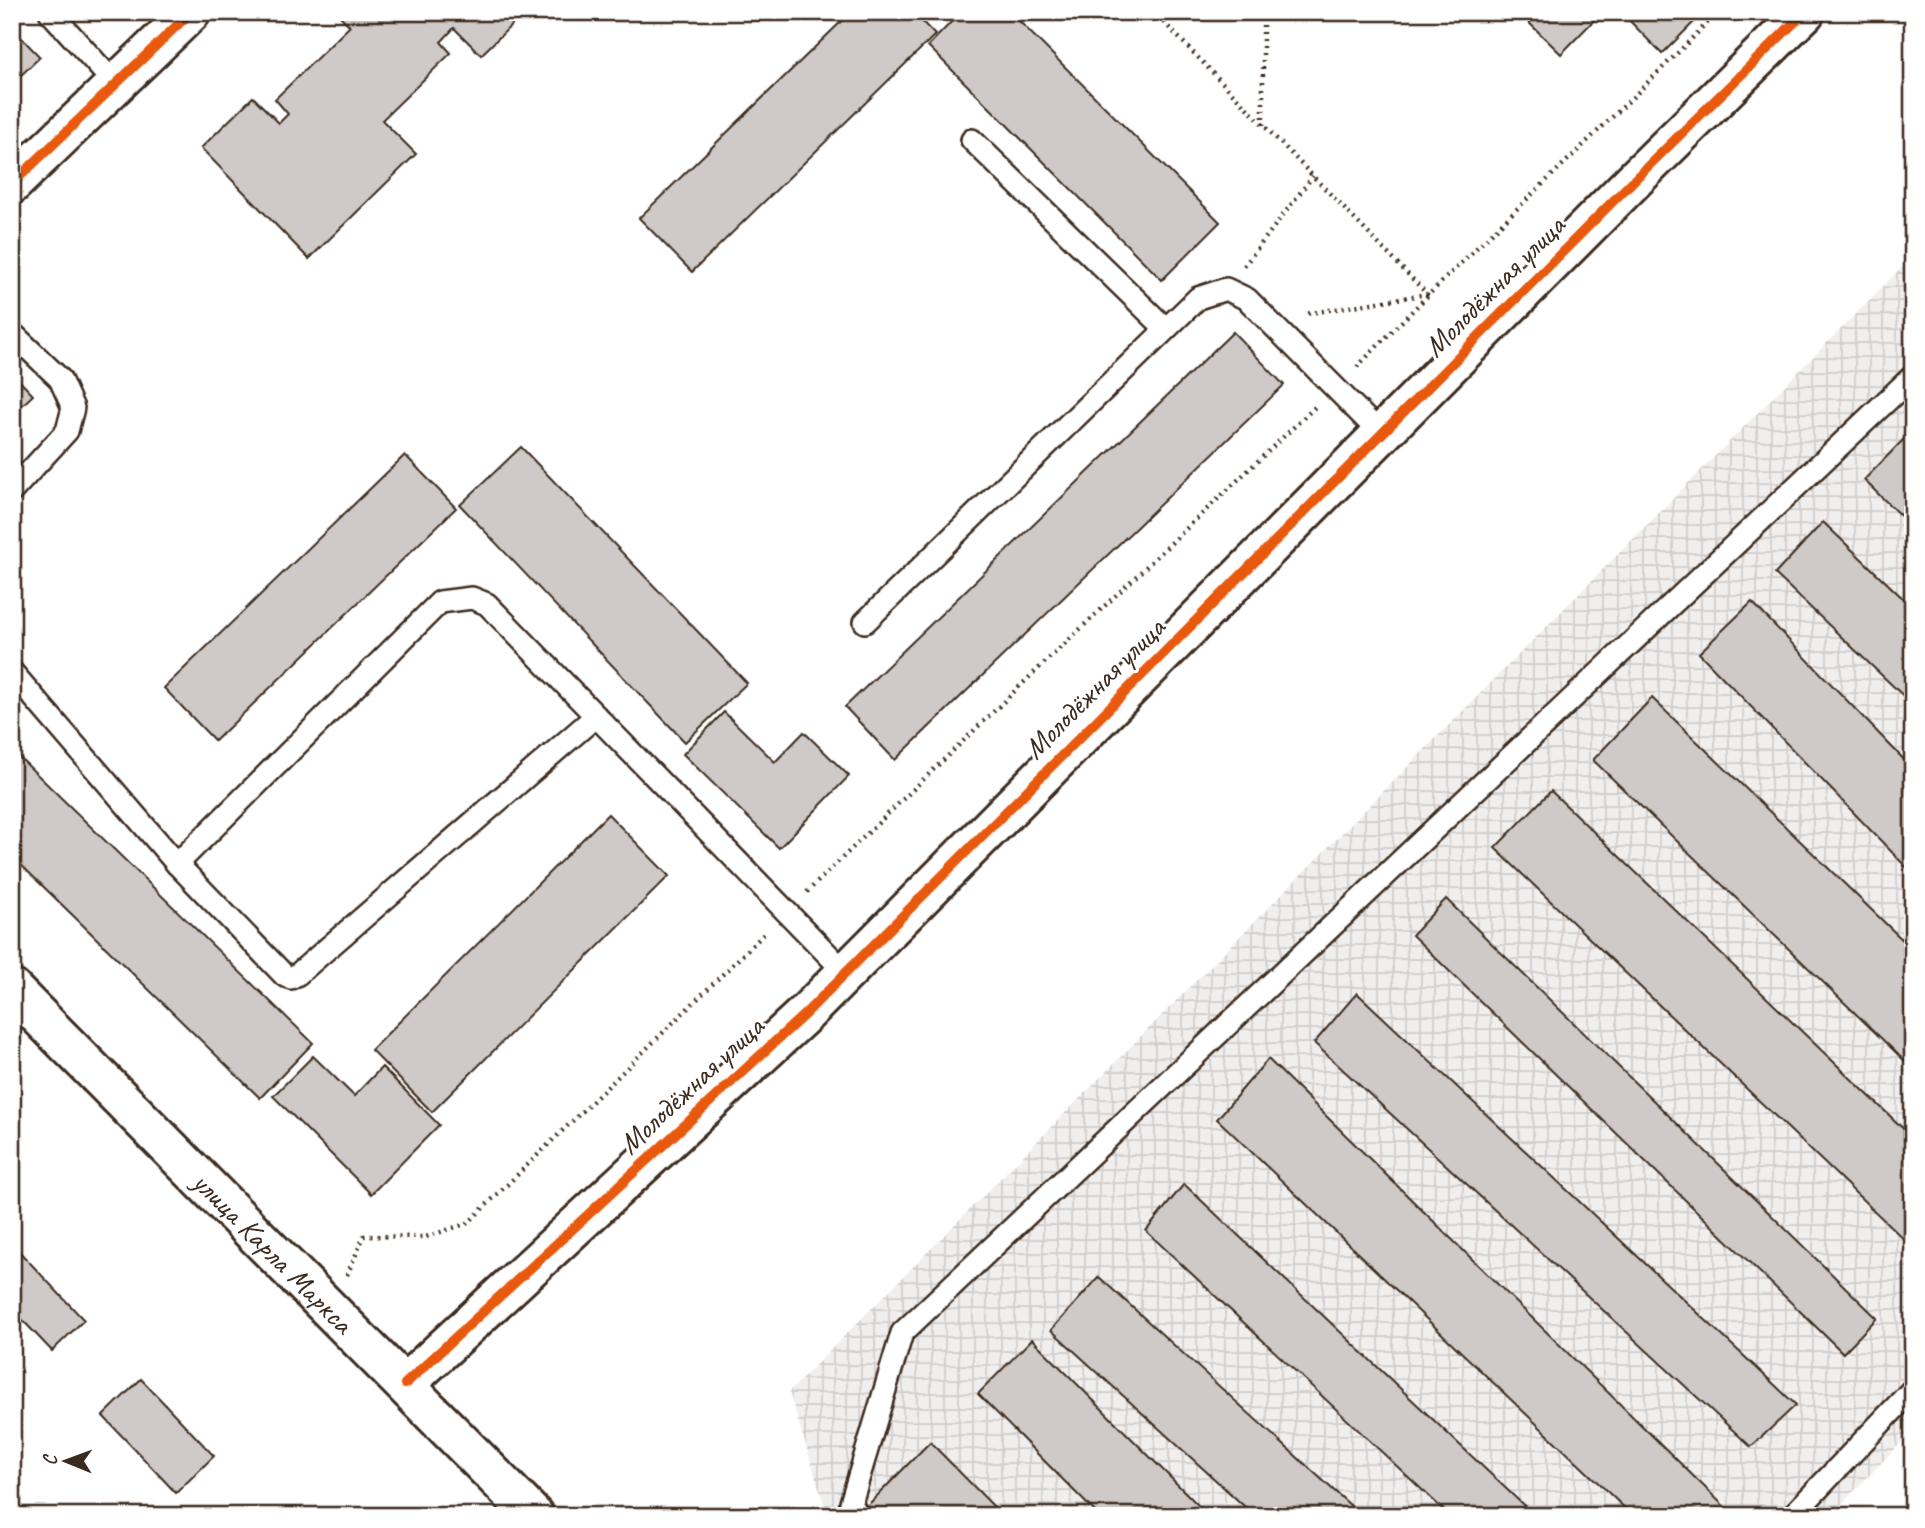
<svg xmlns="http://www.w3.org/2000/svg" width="1925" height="1528" font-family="Caveat,sans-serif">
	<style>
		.industrial { fill: url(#industrial-grid) }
		.building { fill: #cfcac7; stroke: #3b2a1e; stroke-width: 2 }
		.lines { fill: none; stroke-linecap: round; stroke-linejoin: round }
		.lane-casing { stroke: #3b2a1e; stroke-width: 26 }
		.street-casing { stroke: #3b2a1e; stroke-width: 44 }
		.path { stroke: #3b2a1e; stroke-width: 4.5; stroke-dasharray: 2 5; stroke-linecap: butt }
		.lane { stroke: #fff; stroke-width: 21 }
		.street { stroke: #fff; stroke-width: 38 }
		.cycleway-casing { stroke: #fff; stroke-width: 15 }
		.cycleway { stroke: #e8590c; stroke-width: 10 }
		.labels { text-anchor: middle; stroke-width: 6; stroke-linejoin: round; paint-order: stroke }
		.street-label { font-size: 30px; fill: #3b2a1e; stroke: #fff }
	</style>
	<defs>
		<pattern id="industrial-grid" width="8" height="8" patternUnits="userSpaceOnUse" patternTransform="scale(1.75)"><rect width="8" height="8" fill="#f1efee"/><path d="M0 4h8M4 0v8" fill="none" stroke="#d0cdcc"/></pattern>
	</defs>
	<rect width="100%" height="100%" fill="#fff"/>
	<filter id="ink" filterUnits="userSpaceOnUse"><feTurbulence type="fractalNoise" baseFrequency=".0143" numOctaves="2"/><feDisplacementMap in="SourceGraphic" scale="14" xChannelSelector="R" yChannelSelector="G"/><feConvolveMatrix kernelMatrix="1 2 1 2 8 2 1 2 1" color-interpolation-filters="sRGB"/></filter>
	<g filter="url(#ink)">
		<polygon class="industrial" points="1913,256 1913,1430 1830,1516 828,1516 789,1392"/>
		<g class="building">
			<polygon points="336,12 525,12 481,55 454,28 441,42 451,53 382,120 416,154 309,259 201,148 253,97 279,123 288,114 275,99 350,26"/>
			<polygon points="851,12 913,12 935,35 692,272 639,218"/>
			<polygon points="961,12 1010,12 1220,222 1162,280 928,46"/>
			<polygon points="1518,12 1602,12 1561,54"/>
			<polygon points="1621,12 1704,12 1662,54"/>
			<polygon points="12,28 40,57 12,84"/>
			<polygon points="1233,332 1284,385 895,760 845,707"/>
			<polygon points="12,373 33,395 12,415"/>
			<polygon points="1905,438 1913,446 1913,528 1864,480"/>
			<polygon points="521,447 747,683 685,742 460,505"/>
			<polygon points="405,455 456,508 215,741 164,688"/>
			<polygon points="1823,522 1913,608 1913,705 1775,574"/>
			<polygon points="1752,602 1913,769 1913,874 1699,653"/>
			<polygon points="1652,698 1913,950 1913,1069 1593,760"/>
			<polygon points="724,712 775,762 804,732 849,776 779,848 683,754"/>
			<polygon points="12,750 313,1043 260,1098 12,856"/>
			<polygon points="1551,791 1913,1138 1913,1248 1495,848"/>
			<polygon points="608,814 669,876 432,1112 371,1050"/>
			<polygon points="1446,899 1877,1318 1843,1353 1412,935"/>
			<polygon points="1357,993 1796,1405 1751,1447 1314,1043"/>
			<polygon points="313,1056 354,1096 382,1067 439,1125 371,1194 273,1096"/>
			<polygon points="1268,1059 1734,1516 1633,1516 1217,1119"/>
			<polygon points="1184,1184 1535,1516 1450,1516 1146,1231"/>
			<polygon points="14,1246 84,1320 52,1351 12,1309"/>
			<polygon points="1099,1277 1362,1516 1255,1516 1051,1330"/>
			<polygon points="1032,1339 1209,1516 1099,1516 978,1394"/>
			<polygon points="141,1379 214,1456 176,1493 103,1416"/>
			<polygon points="930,1442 1003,1516 871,1516 864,1509"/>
		</g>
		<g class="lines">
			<defs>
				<g id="lane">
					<polyline points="50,12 116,85"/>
					<polyline points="972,140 1166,329"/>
					<polyline points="12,333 60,379 73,408 67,431 12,491"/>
					<polyline points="865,622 1198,298 1226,289 1247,299 1381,434"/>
					<polyline points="12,672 177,864 285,976 291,978 298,974 596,716"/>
					<polyline points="177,864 440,602 472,598 487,604 846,973"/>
					<polyline points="858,1516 851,1503 902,1333 1913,376"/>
					<polyline points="1792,1516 1913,1389"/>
				</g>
				<g id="street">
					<polyline points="12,184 191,12"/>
					<path id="s1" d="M12,989L534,1516"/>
					<polyline points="405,1384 806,1013 1638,176 1805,12"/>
				</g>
			</defs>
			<use href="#lane" class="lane-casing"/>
			<use href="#street" class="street-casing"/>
			<g class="path">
				<polyline points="1154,12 1427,294 1305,314"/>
				<polyline points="1263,125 1263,12"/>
				<polyline points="1244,266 1313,176"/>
				<path d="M1357,367C1474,246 1600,133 1718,12"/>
				<polyline points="807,892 1020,686 1315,407"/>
				<polyline points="347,1275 364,1236 426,1237 468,1223 766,932"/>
			</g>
			<use href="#lane" class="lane"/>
			<use href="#street" class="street"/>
			<defs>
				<g id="cycleway">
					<polyline points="12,184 191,12"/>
					<polyline points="405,1384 806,1013 1638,176 1805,12"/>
				</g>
			</defs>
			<use href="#cycleway" class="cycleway-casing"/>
			<use href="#cycleway" class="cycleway"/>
		</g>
	</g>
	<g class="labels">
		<g class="street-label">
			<text transform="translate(1494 286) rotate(-45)" y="10">Молодёжная улица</text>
			<text transform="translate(1094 688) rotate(-45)" y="10">Молодёжная улица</text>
			<text transform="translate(691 1085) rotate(-43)" y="10">Молодёжная улица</text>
			<text dy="10" stroke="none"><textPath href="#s1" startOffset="371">улица Карла Маркса</textPath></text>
		</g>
	</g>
	<rect width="1925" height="1528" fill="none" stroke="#fff" stroke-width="42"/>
	<rect x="21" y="21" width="1883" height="1486" fill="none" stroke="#3b2a1e" stroke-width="2.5" filter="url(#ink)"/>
	<g transform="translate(66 1461) rotate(271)" stroke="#ffffff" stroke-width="5" paint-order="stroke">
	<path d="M0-5L12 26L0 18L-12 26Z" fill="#3b2a1e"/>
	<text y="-10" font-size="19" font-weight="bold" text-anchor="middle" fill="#3b2a1e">С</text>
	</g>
</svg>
